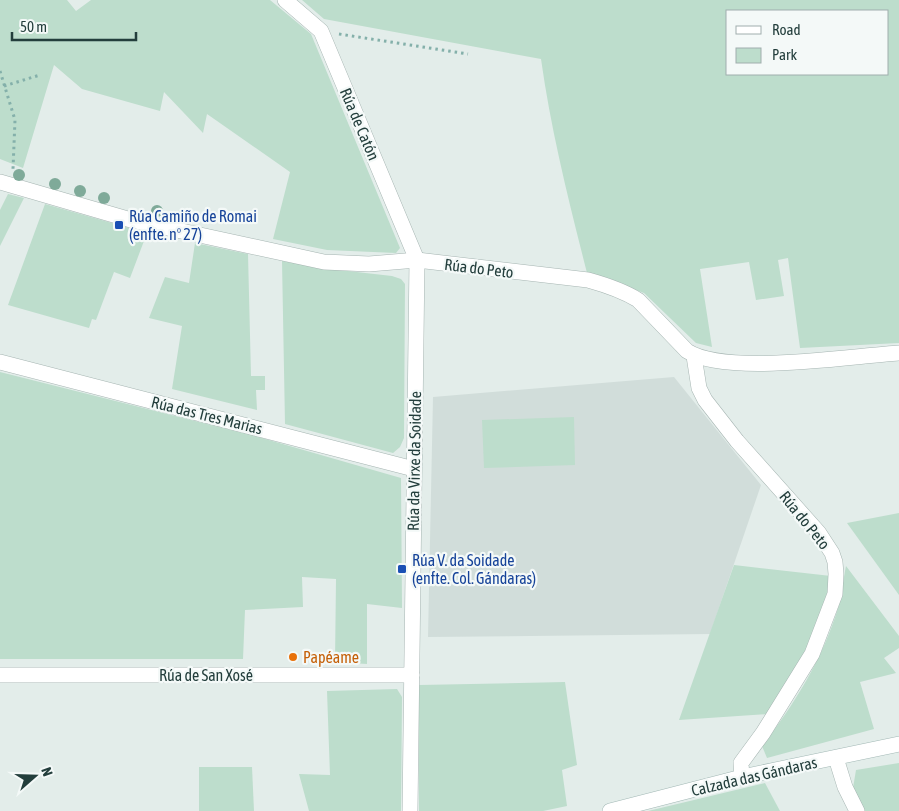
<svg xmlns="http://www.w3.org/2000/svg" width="899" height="811" font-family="'Asap Condensed',sans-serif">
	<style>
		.built { fill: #d1ddda }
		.green { fill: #bdddcc; fill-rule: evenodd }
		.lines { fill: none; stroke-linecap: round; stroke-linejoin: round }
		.street-casing { stroke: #a6b5b2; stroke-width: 16 }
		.secondary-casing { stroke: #a2b8b5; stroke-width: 16 }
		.path { stroke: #84b0aa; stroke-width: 3; stroke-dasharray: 2.5 4; stroke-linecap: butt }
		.street { stroke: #fff; stroke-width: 15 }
		.secondary { stroke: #fff; stroke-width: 15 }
		.tree { fill: #7faa99 }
		.transit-dot { fill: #1a4fb4; stroke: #f4f9f8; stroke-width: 2 }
		.food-dot { fill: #e8710a; stroke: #f4f9f8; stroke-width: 2 }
		.labels { text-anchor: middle; stroke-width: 4.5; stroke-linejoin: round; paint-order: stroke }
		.street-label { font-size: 16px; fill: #233e3c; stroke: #f4f9f8 }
		.transit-label { font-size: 16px; fill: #164399; stroke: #f4f9f8; text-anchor: start }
		.food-label { font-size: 16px; fill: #c56008; stroke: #f4f9f8; text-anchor: start }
	</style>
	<rect width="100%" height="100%" fill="#e3edea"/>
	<polygon class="built" points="674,377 761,485 710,634 428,637 433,397"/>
	<g class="green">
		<polygon points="0,0 67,0 76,11 91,0 270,0 311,34 400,248 396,253 327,250 273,239 290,172 207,114 203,133 164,92 160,111 82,89 54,65 23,168 0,159"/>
		<path d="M302,0H899V343L800,348L788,258L778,260L784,296L756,300L749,262L700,269L712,347L696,343L644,293L587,273C569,202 551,131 541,59L324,19ZM728,11H888V74H728Z"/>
		<polygon points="8,194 24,198 0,246 0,210"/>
		<polygon points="45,204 147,233 130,278 114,272 96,320 92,319 89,328 8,305"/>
		<polygon points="195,243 248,254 251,376 265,376 265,390 256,390 257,410 172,389 182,326 149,318 165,277 189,283"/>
		<polygon points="282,261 321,268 392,276 401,279 405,284 404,438 400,447 393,453 285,424"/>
		<polygon points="0,372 251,435 401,478 402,608 367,604 367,664 335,662 336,579 302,577 303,607 245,610 243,659 0,659"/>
		<polygon points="574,417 575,465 484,468 482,420"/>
		<polygon points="899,513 899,595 847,523"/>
		<path d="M734,565L831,576C832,616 789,679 769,714L679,720Z"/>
		<path d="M846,566L899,636V648L884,658L896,673L860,682L874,729L767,758L762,746C794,705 823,658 838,608C842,595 843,580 846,566Z"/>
		<polygon points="565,682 577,765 562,770 567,806 543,811 419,811 419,685"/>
		<polygon points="397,689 402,697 401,811 309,811 299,774 330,775 327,691"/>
		<polygon points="899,763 899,811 865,811 853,788 856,770"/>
		<polygon points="199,767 252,767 254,811 199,811"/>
		<polygon points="765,783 780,811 648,811"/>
	</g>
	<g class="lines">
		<defs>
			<g id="street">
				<polyline points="285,0 321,31 417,260 410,811"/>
				<path d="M0,182L131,220L324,262L369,264L417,260L588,280C606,285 622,290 638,300L687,351C726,376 850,356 899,353"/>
				<polyline points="694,356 699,388 705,400 737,441 819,533 832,553 835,562 836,574 835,594 812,654 763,733 741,763 742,777"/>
				<polyline points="0,362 414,469"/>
				<polyline points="0,675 412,675"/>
				<polyline points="836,758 845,787 857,811"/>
			</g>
			<polyline id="secondary" points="610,811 742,777 899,744"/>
		</defs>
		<use href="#street" class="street-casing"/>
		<use href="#secondary" class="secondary-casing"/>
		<g class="path">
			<polyline points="339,34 468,54"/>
			<polyline points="0,71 15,120 13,169"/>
			<polyline points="4,86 40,75"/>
		</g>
		<use href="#street" class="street"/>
		<use href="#secondary" class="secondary"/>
	</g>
	<g class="tree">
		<circle cx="19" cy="175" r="6"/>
		<circle cx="55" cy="184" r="6"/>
		<circle cx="80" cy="191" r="6"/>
		<circle cx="104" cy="198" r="6"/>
		<circle cx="157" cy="211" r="6"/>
		<circle cx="179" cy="217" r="6"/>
	</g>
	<g class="transit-dot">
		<rect x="114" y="220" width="10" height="10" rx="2.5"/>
		<rect x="397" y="564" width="10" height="10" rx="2.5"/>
	</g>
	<circle class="food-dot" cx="293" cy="657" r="5"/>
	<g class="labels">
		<g class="street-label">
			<text transform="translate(360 124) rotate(67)" y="6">Rúa de Catón</text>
			<text transform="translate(479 268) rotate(7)" y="6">Rúa do Peto</text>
			<text transform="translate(207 415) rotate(14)" y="6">Rúa das Tres Marias</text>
			<text transform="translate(414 461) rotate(-89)" y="6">Rúa da Virxe da Soidade</text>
			<text transform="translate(805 520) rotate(51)" y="6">Rúa do Peto</text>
			<text x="206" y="681">Rúa de San Xosé</text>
			<text transform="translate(754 776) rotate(-13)" y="6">Calzada das Gándaras</text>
		</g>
		<g class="transit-label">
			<text x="129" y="222">Rúa Camiño de Romai<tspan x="129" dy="18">(enfte. nº 27)</tspan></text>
			<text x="412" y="566">Rúa V. da Soidade<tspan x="412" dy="18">(enfte. Col. Gándaras)</tspan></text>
		</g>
		<g class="food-label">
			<text x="303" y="663">Papéame</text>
		</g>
	</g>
	<rect x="726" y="10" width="162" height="65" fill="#f4f9f8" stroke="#a0aead"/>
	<rect x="736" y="26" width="25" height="8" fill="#ffffff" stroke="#a0aead"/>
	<text x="772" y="35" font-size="15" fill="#233e3c">Road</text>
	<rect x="736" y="48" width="25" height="15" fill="#bdddcc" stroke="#a0aead"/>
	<text x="772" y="60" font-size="15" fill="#233e3c">Park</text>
	<g transform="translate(35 776) rotate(70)" stroke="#f4f9f8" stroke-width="4" paint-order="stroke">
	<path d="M0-4L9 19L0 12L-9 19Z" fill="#233e3c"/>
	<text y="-8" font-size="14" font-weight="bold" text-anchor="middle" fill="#233e3c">N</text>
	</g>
	<path d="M12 32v8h124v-8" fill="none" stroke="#233e3c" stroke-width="2.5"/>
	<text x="20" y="32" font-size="15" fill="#233e3c" stroke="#f4f9f8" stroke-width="4" paint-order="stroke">50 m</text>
</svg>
